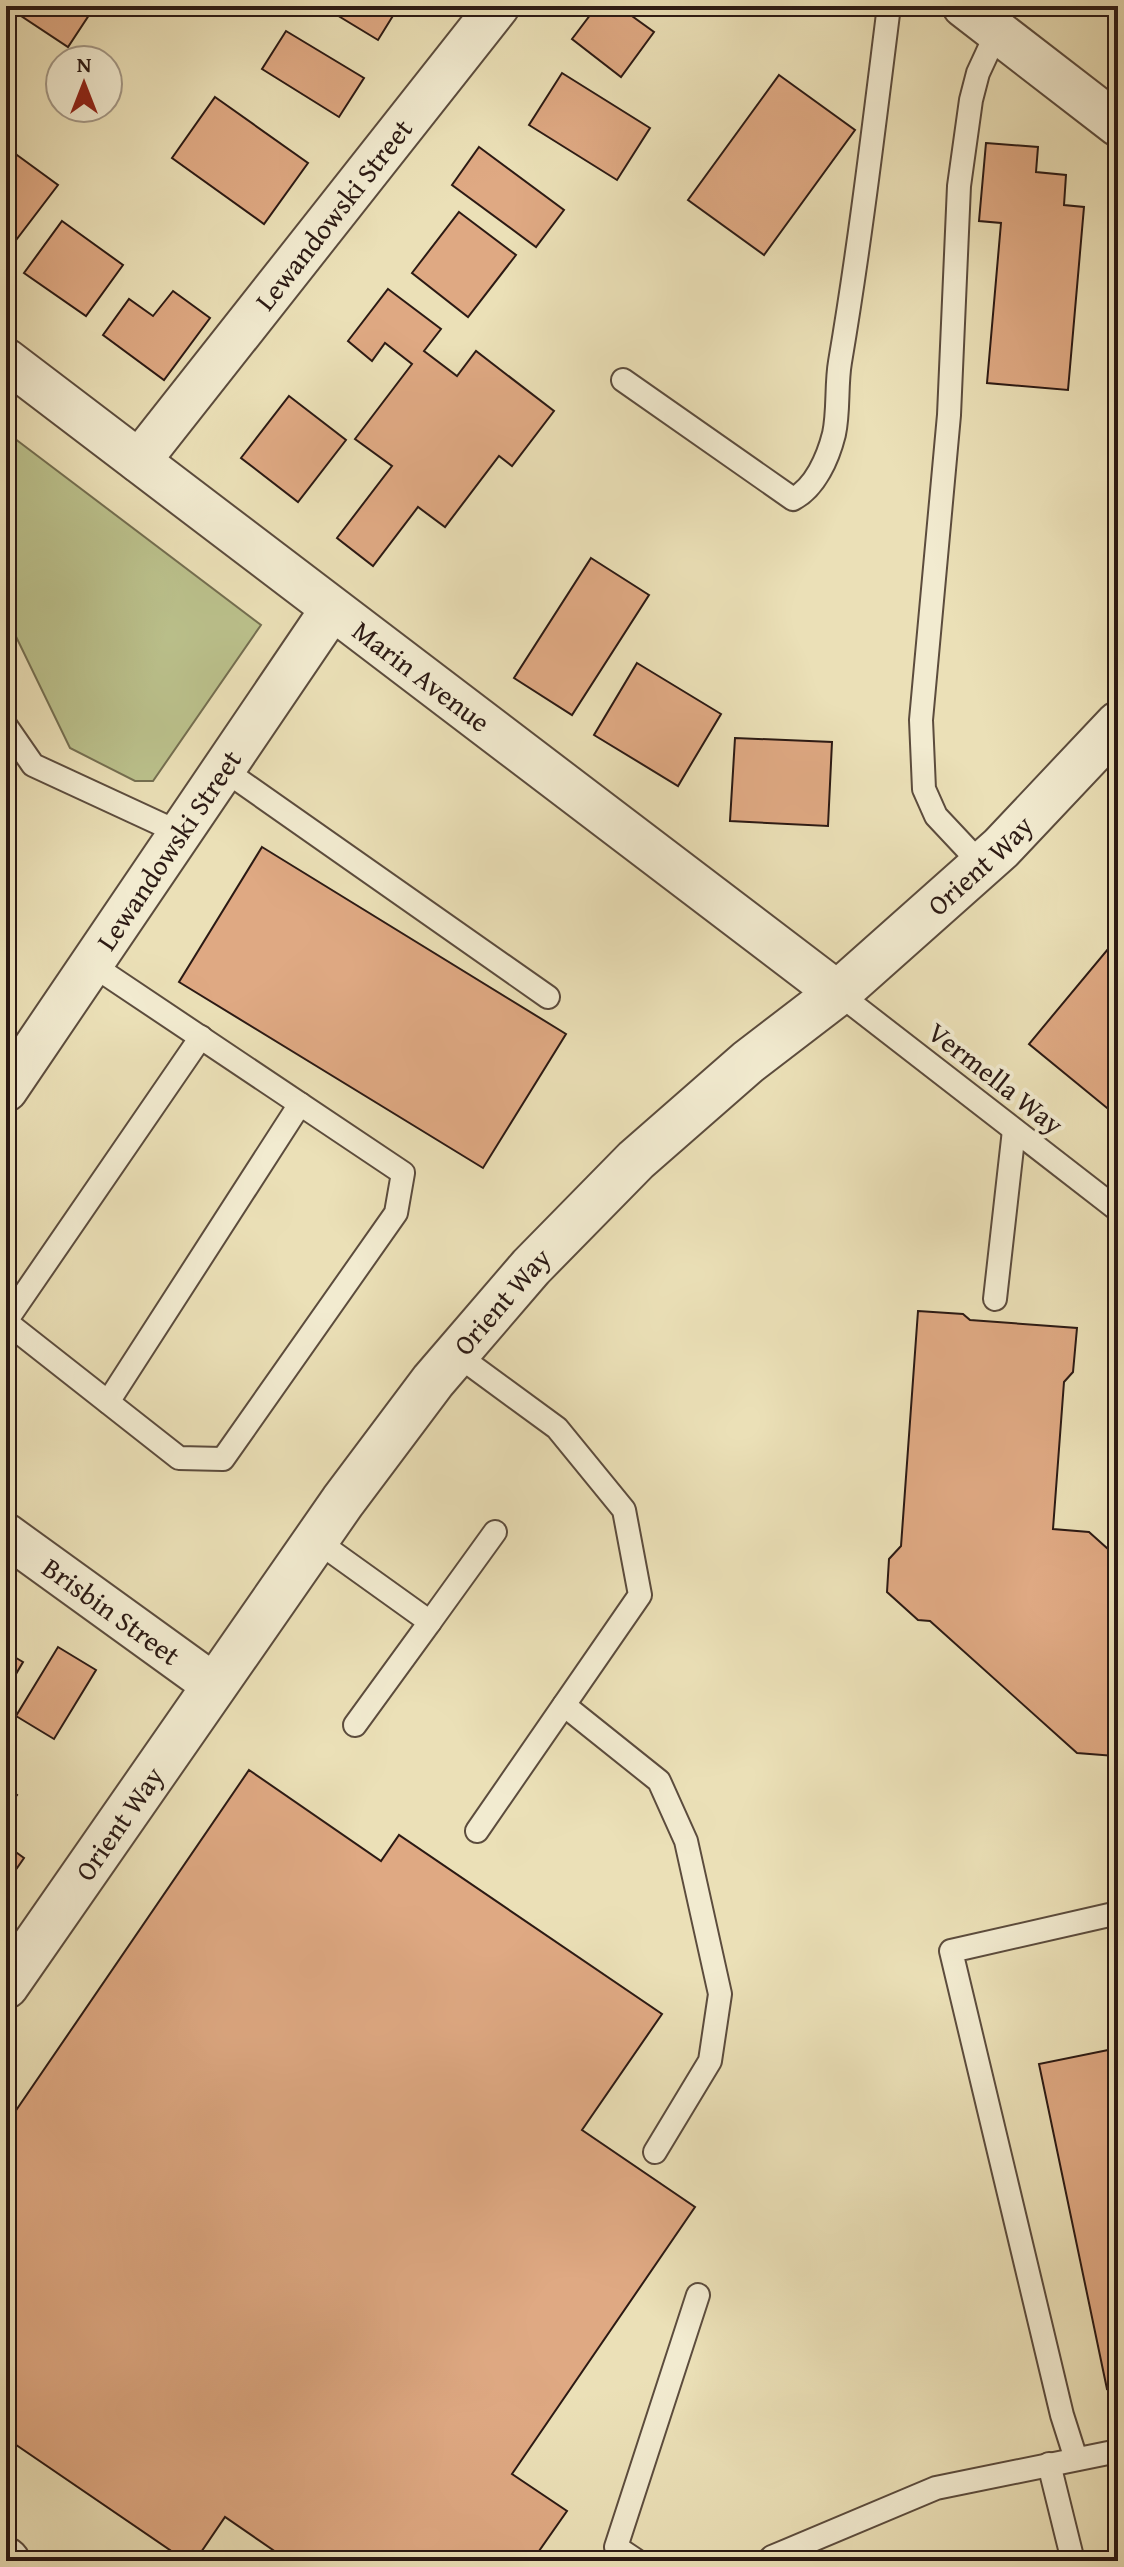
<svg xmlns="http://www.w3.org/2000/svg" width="1124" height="2567" font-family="'Gentium Book Plus',serif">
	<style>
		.green { fill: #bbc18c; stroke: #746e50; stroke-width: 2 }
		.building { fill: #dfa983; stroke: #2c1a14; stroke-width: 2 }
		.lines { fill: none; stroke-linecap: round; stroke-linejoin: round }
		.service-casing { stroke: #5c4c3d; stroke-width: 26 }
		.minor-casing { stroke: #5c4c3d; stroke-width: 46 }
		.tertiary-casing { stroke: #5c4c3d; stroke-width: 48 }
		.service { stroke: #f2ebd0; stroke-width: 22 }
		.minor { stroke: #f2ebd0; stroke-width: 42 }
		.tertiary { stroke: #f2ebd0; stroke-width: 44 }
		.labels { text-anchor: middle; stroke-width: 8; stroke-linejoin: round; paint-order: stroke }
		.street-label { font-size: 28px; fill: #2c1a14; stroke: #f2ebd0 }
	</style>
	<rect width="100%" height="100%" fill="#ebe0b7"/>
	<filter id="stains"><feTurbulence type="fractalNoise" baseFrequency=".0025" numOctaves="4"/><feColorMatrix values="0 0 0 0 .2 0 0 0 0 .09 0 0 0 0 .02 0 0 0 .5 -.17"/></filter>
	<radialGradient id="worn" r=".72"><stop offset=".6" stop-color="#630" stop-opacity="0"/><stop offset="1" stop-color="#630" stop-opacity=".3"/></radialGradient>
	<polygon class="green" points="6,432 261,625 153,781 135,781 70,748 6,616"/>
	<g class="building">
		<polygon points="6,6 95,6 68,47"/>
		<polygon points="322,6 399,6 378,40"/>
		<polygon points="597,6 618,6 654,32 621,77 572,39"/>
		<polygon points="286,31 364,78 339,117 262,69"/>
		<polygon points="562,73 650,128 617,180 529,125"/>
		<polygon points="779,75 855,130 764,255 688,200"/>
		<polygon points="215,97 308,163 264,224 172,158"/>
		<polygon points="986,143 1038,147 1036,172 1066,175 1064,205 1084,207 1068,390 987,383 1001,223 979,221"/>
		<polygon points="479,147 564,210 536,247 452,185"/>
		<polygon points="17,155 58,185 10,248 6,244 6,169"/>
		<polygon points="459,212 516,255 468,317 412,273"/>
		<polygon points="62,221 123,265 86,316 24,273"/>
		<polygon points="388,289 441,329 424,351 457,376 476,351 554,411 512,466 499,456 445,527 418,507 373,566 337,538 392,466 355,439 412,364 385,343 372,361 348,341"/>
		<polygon points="173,291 210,318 164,380 103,335 129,299 153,316"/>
		<polygon points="289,396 346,440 298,502 241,458"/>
		<polygon points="591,558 649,595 572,715 514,678"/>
		<polygon points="637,663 721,714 678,786 594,735"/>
		<polygon points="735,738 832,742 828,826 730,821"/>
		<polygon points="262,847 566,1034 483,1168 179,982"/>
		<polygon points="1118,937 1118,1117 1029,1044"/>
		<polygon points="918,1311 963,1314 970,1320 1077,1328 1073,1372 1064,1382 1053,1529 1089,1532 1118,1558 1118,1753 1115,1756 1077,1753 930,1621 918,1620 887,1592 889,1559 901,1546"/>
		<polygon points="58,1647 96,1670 54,1739 16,1716"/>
		<polygon points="6,1652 23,1662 6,1691"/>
		<polygon points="249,1770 381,1861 399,1835 662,2014 582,2130 695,2207 512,2474 567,2511 532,2561 289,2561 225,2517 195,2561 186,2561 6,2438 6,2125"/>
		<polygon points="6,1787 17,1795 6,1810"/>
		<polygon points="6,1845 24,1858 6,1884"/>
		<polygon points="1118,2048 1118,2387 1107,2389 1039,2064"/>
	</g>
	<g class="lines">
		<defs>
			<g id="service">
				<path d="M623,380L793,499C815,488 828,458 834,434C839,411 836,385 840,362C860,244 874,125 889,6"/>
				<polyline points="6,726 33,765 180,833"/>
				<polyline points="223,769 548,997"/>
				<polyline points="982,865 936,816 924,789 921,720 949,415 959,186 971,100 978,73 997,32"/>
				<polyline points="838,993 1118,1210"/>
				<polyline points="995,1299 1014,1130"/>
				<polyline points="6,1321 201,1037"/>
				<polyline points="6,1322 179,1458 223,1459 396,1213 403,1173 91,964"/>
				<polyline points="456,1354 557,1428 624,1510 640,1595 477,1831"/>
				<polyline points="108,1402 300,1104"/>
				<polyline points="317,1541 430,1622 495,1532"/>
				<polyline points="564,1705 659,1781 686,1841 720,1994 710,2061 655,2152"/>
				<polyline points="355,1725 430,1622"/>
				<polyline points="1076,2459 1062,2415 951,1951 1118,1913"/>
				<polyline points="1049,2464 1073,2561"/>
				<polyline points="637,2561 616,2547 698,2295"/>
				<polyline points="768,2561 772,2557 936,2488 1118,2451"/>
			</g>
			<g id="minor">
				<polyline points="964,6 1118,125"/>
				<path id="s1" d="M6,360L838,993"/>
				<path id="s2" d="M139,461L498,6"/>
				<path id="s3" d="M6,1090L332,609"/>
				<path id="s4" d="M6,1535L215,1686"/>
			</g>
			<g id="tertiary">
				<path id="s5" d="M6,1986L343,1501L433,1381L531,1267L636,1160L748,1062L838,993L1001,848L1118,724"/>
				<polyline points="6,2560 7,2561"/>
			</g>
		</defs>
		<use href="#service" class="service-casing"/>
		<use href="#minor" class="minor-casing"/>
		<use href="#tertiary" class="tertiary-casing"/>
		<use href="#service" class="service"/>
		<use href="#minor" class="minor"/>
		<use href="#tertiary" class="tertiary"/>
	</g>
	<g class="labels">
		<g class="street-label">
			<text dy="10" stroke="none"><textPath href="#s2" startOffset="314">Lewandowski Street</textPath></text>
			<text dy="10" stroke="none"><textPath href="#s1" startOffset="522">Marin Avenue</textPath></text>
			<text dy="10" stroke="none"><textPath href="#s3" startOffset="290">Lewandowski Street</textPath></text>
			<text dy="10" stroke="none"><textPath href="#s5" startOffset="1494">Orient Way</textPath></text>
			<text transform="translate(996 1078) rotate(38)" y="10">Vermella Way</text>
			<text dy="10" stroke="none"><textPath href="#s5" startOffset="846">Orient Way</textPath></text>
			<text dy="10" stroke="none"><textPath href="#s4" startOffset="130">Brisbin Street</textPath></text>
			<text dy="10" stroke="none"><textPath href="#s5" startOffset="198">Orient Way</textPath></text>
		</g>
	</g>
	<rect width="1124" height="2567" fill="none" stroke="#ebe0b7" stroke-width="32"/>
	<rect x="8" y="8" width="1108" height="2551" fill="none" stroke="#2c1a14" stroke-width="4"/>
	<rect x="16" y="16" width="1092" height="2535" fill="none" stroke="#2c1a14" stroke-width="2"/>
	<g transform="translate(84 84)"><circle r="38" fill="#f2ebd0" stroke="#a39785" stroke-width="2"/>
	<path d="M0-6L14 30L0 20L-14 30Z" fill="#8f2418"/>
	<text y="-12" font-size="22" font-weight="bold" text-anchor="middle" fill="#2c1a14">N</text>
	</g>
	<rect width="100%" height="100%" filter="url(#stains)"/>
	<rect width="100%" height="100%" fill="url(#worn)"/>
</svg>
